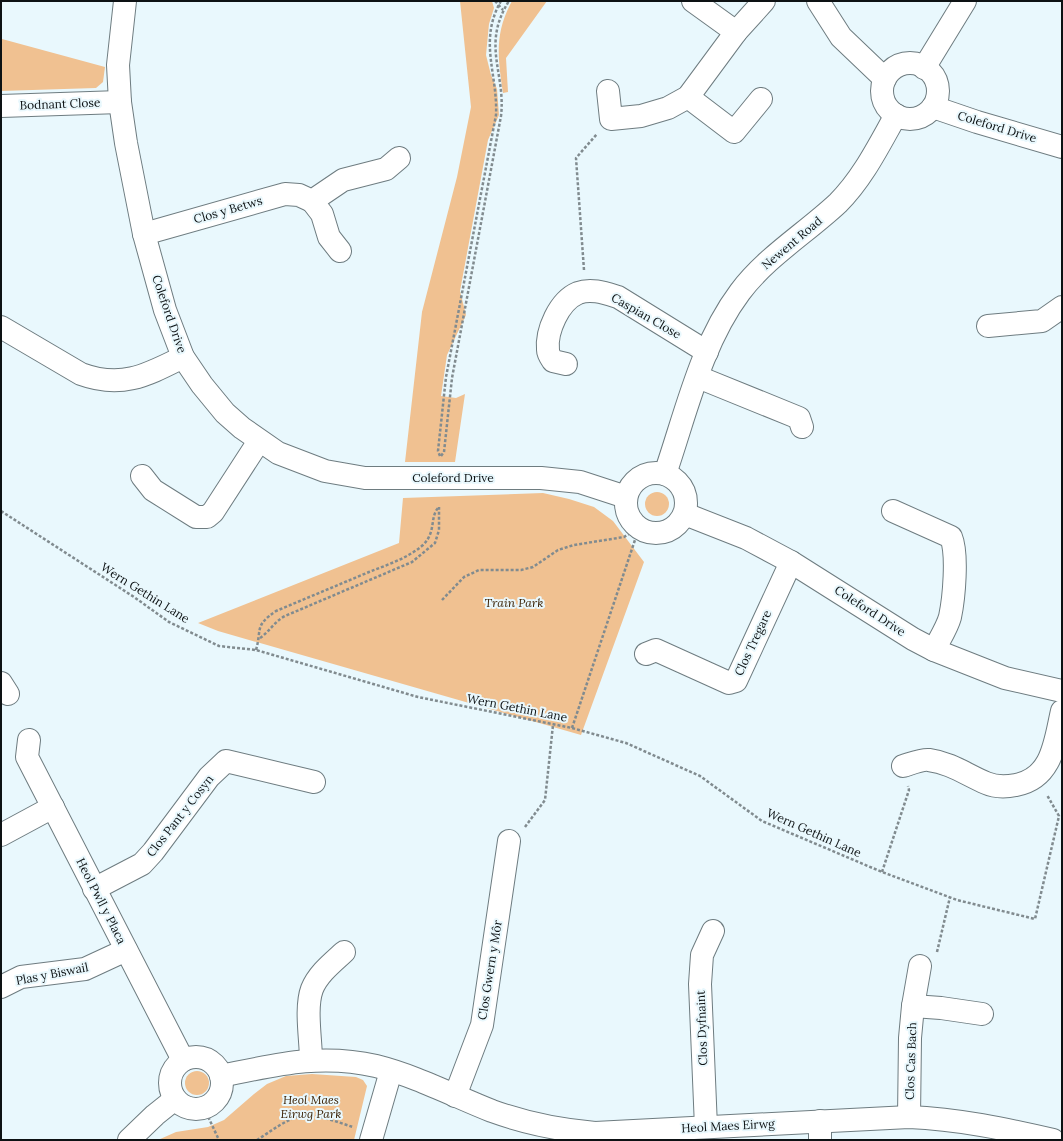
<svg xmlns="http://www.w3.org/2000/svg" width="1063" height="1141" font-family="Lora,serif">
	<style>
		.green { fill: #f0c191 }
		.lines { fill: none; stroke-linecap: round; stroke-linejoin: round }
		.minor-casing { stroke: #6e7c80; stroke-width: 24 }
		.path { stroke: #818b8f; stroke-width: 2.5; stroke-dasharray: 3 2; stroke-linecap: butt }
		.minor { stroke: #fff; stroke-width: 22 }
		.labels { text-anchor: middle; stroke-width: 4; stroke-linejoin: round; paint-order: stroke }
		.street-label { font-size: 12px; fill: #0d1214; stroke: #e9f8fd }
		.park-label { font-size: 12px; font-style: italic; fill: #3c2306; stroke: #e9f8fd }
	</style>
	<rect width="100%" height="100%" fill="#e9f8fd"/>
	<g class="green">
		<polygon points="460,1 492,1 494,8 489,24 486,55 491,75 497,89 499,115 488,140 460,291 466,315 447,355 441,396 456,398 465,394 455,462 405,462 422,312 457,177 471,107"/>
		<path d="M512,1H547L506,58L508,92L503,93C498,58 494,34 512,1Z"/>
		<polygon points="2,39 105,67 103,82 96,88 1,91"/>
		<circle cx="657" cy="504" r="12"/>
		<polygon points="543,493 569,499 594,507 613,521 644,562 581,735 218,631 198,623 399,543 403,498"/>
		<circle cx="197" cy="1083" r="12"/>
		<polygon points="312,1074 356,1077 363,1080 367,1086 354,1140 158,1140 176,1132 208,1127 224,1120 254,1094 267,1084 286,1076"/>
	</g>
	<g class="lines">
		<defs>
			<g id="minor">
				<polyline points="125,1 118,65 120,102 126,143 144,234 165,310 183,357 202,385 225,413 242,428 278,453 325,471 365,478 541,478 580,482 626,497"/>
				<polyline points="693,1 736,32"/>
				<polyline points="818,1 841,37 885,79"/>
				<circle cx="910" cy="91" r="28"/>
				<polyline points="924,68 965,1"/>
				<polyline points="608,91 611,119 641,116 668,108 688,97 736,32 764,1"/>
				<polyline points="688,97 734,132 761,99"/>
				<polyline points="1,106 120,102"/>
				<polyline points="933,107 977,122 1062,147"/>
				<polyline points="312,201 322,214 329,237 340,251"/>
				<polyline points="144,234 285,194 299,195 312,201 343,180 386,169 399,158"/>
				<polyline points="988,326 1042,321 1062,307"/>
				<path d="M1,327L81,374C122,389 147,375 183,357"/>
				<path d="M566,364L553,361C551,358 548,354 548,350C546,331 559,301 578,293C591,288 605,293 618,297L707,352"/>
				<polyline points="698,377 799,418 802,427"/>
				<circle cx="656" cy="503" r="30"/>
				<path d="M665,474C686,413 701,344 740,292C766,257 806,233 838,203C863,178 879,145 896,115"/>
				<polyline points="142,476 153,490 196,517 207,517 213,512 259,441"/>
				<path d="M893,511L951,537C958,554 954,598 950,617C947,628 939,640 934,650"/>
				<polyline points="685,514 746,538 791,562 913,639 934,650 1005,678 1062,691"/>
				<polyline points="646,654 656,650 729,683 736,681 791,562"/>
				<polyline points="1,683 8,694"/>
				<polyline points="29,740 27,757 183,1060"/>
				<path d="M903,766C910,764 922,759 929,760C951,763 967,775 986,783C995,787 1006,787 1016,785C1053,778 1055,741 1062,711"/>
				<polyline points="1,835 53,807"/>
				<polyline points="94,889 142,864 153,852 209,777 226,761 314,782"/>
				<polyline points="1,987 21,977 85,969 126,950"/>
				<polyline points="913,1006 941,1008 982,1014"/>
				<circle cx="196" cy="1083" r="26"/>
				<path d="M311,1060C311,1040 305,1008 312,989C318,974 332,963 344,952"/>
				<path d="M221,1076C275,1065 320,1053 376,1066C416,1076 454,1096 492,1111C525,1123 560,1130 595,1133L909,1117C958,1119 1006,1129 1053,1140"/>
				<polyline points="455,1096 482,1025 509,841"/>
				<polyline points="909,1117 910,1038 913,1006 920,966"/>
				<polyline points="706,1127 700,984 702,955 713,931"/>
				<polyline points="129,1140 155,1115 175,1099"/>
				<polyline points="371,1140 391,1071"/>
				<polyline points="820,1140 820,1121"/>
			</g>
		</defs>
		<use href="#minor" class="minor-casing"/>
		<g class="path">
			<polyline points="495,1 503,10"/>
			<polyline points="584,270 576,158 597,134"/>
			<path d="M440,456L438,451L446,377L496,115C498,74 478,41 501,1"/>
			<path d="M441,456L444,452L452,378L501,116C506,73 481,45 509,1"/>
			<polyline points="1,511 134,597 169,622 219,646 256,650 418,697 572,728 626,743 700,776 762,821 882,872 957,900 1035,919 1059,816 1047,795"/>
			<polyline points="442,600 464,577 479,570 521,570 533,567 558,550 574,545 624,537 639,528"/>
			<path d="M260,638C269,632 274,622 285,616L412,562L435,543L439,530V507"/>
			<path d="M256,650C262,629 254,626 276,611C307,598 338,585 369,572C387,565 408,558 423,545C437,531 429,517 439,507"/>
			<polyline points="572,728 639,528"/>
			<polyline points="525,827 545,800 553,725"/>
			<polyline points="882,872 909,790 908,786"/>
			<polyline points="937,952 950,897"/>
			<polyline points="204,1108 219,1140"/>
			<path d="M257,1140C270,1132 286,1119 301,1116C318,1114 337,1122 353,1127"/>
		</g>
		<use href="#minor" class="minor"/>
	</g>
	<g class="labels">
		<g class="street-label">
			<text transform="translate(60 104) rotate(-2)" y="4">Bodnant Close</text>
			<text transform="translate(997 127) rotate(17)" y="4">Coleford Drive</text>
			<text transform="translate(228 210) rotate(-16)" y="4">Clos y Betws</text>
			<text transform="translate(792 243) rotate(-40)" y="4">Newent Road</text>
			<text transform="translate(169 314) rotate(71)" y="4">Coleford Drive</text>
			<text transform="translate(646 316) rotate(30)" y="4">Caspian Close</text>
			<text x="453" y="482">Coleford Drive</text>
			<text transform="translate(145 593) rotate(32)" y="4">Wern Gethin Lane</text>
			<text transform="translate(870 611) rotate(33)" y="4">Coleford Drive</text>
			<text transform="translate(753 643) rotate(-65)" y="4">Clos Tregare</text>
			<text transform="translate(517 708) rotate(11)" y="4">Wern Gethin Lane</text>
			<text transform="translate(180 816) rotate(-52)" y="4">Clos Pant y Cosyn</text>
			<text transform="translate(814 833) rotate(24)" y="4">Wern Gethin Lane</text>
			<text transform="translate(101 901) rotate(63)" y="4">Heol Pwll y Placa</text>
			<text transform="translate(490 970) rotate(-81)" y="4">Clos Gwern y Môr</text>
			<text transform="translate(52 974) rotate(-11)" y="4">Plas y Biswail</text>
			<text transform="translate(702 1028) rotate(-92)" y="4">Clos Dyfnaint</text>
			<text transform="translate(911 1061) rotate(-88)" y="4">Clos Cas Bach</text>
			<text transform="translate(728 1126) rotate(-3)" y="4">Heol Maes Eirwg</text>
		</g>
		<g class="park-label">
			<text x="514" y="607">Train Park</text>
			<text x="311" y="1104">Heol Maes<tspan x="311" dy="14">Eirwg Park</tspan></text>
		</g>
	</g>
	<rect width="1063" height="1141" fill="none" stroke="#0d1214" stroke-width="4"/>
</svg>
